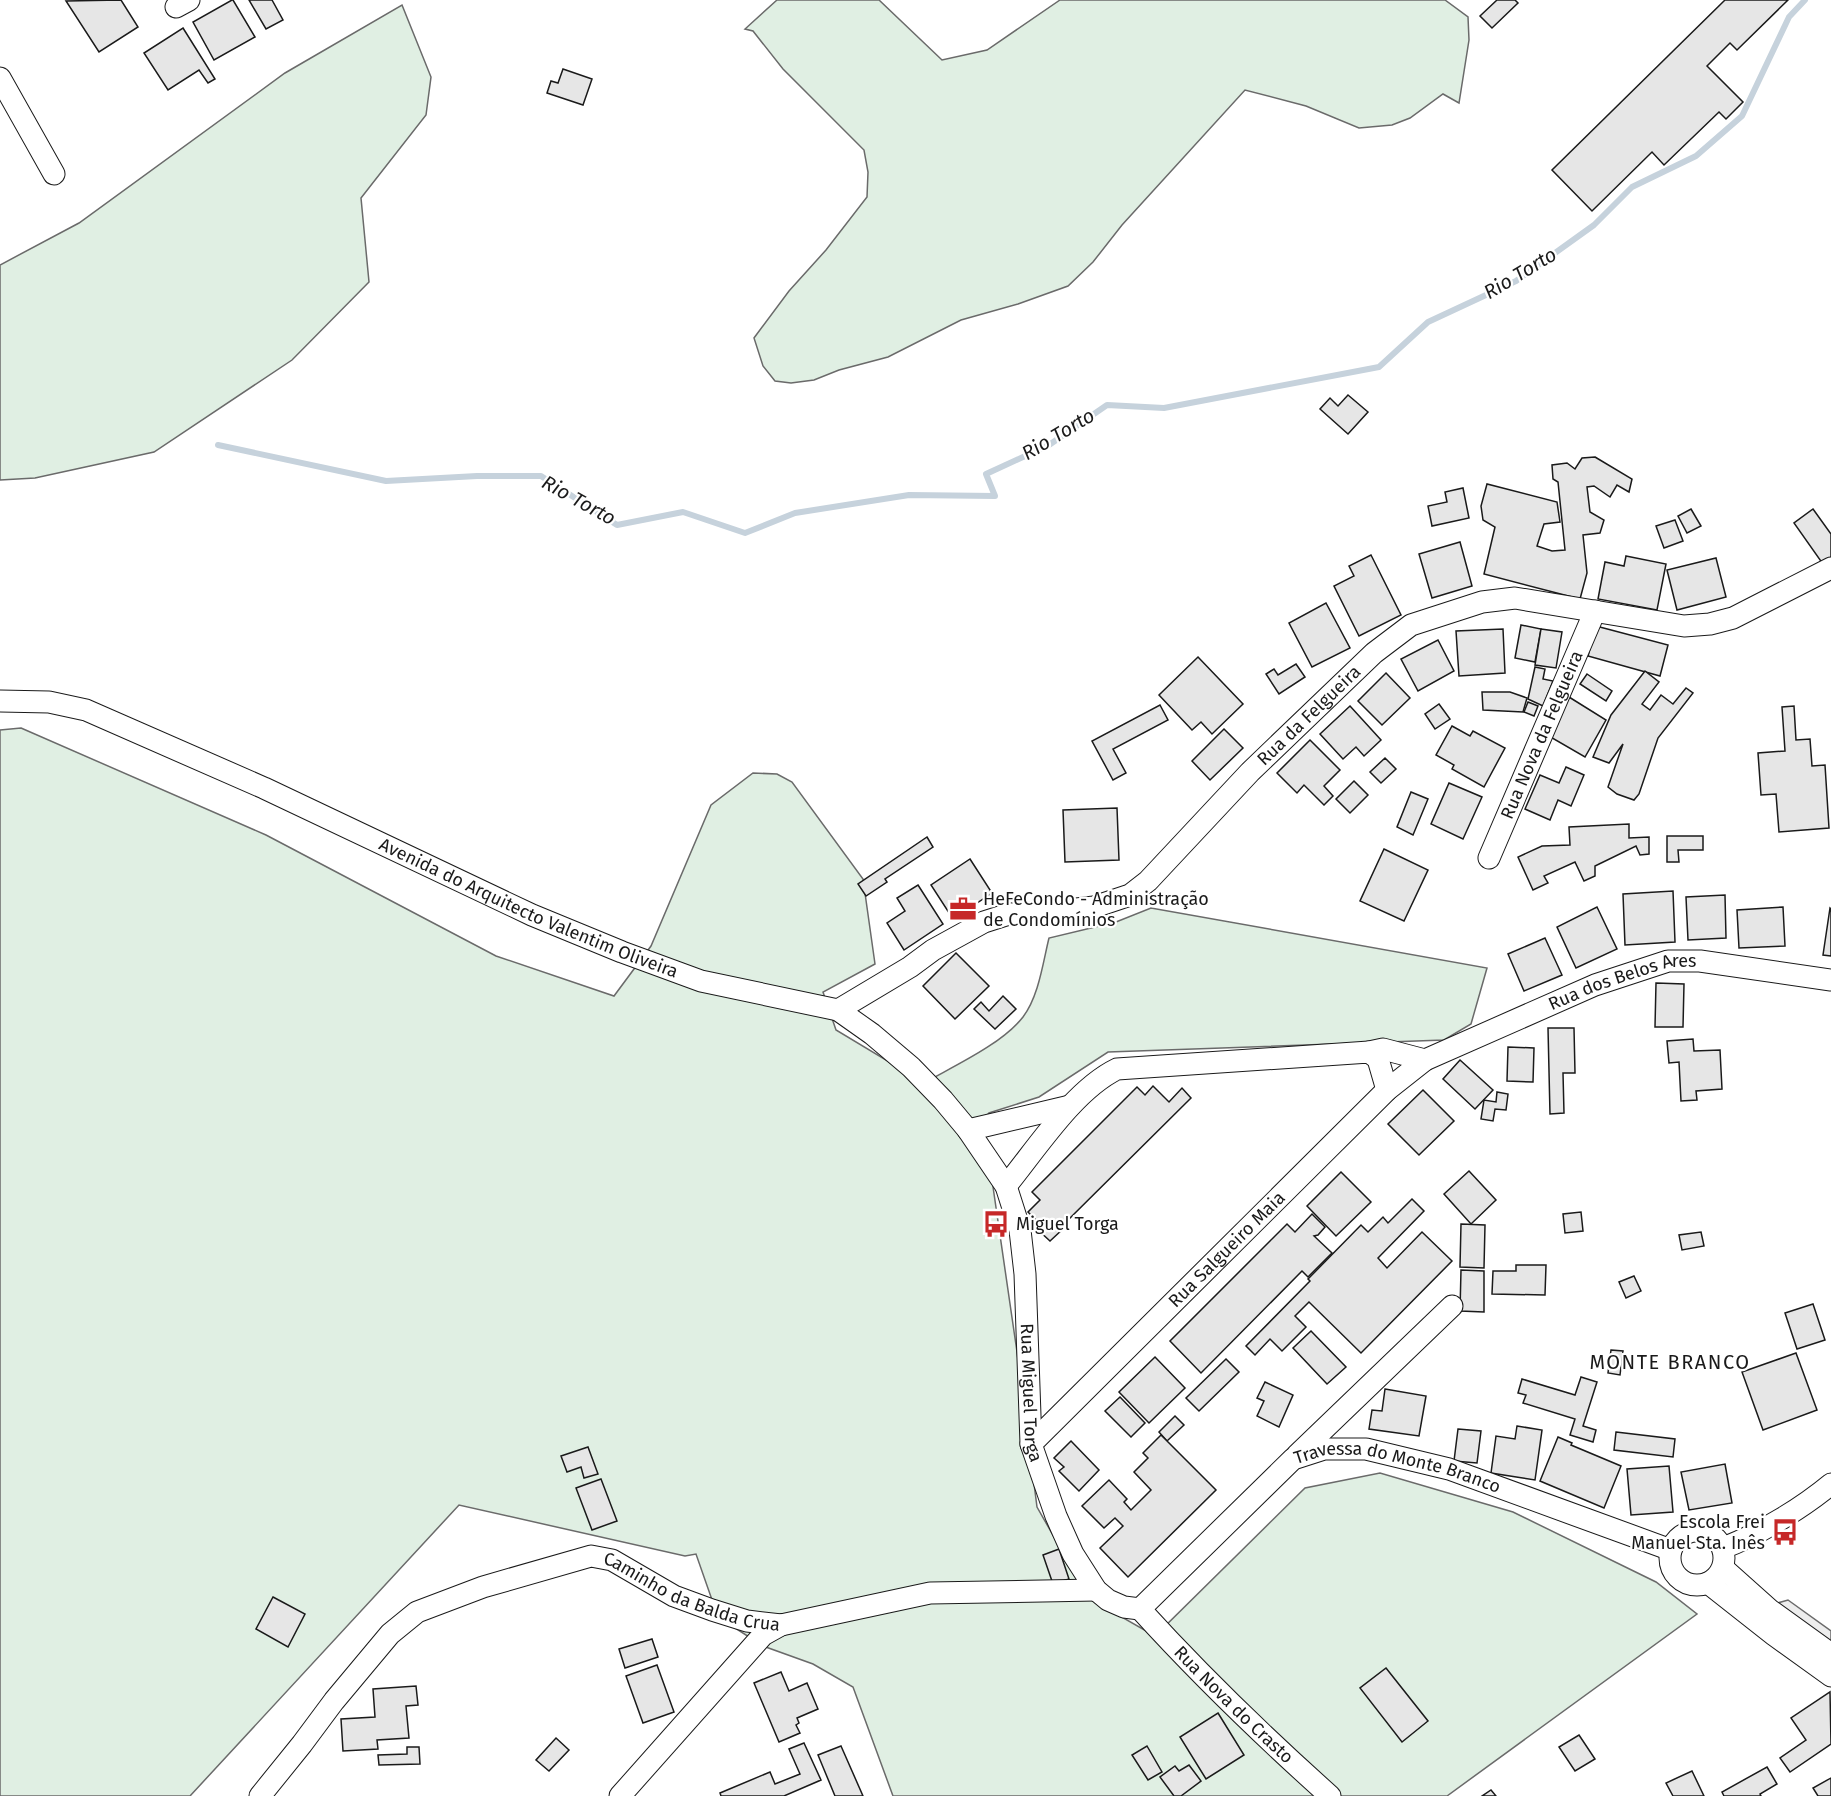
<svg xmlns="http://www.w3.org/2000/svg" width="1831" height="1796" font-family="'Fira Sans',sans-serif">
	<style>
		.green { fill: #e0efe3; stroke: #6a6a6a; stroke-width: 1.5 }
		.parking { fill: #ededed; stroke: #6a6a6a; stroke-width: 1.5 }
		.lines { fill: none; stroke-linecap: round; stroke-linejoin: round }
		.stream { stroke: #c6d2dc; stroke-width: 6 }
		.building { fill: #e6e6e6; stroke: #1a1a1a; stroke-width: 1.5 }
		.minor-casing { stroke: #1a1a1a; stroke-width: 23 }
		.minor { stroke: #fff; stroke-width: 21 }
		.labels { text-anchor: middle; stroke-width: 4.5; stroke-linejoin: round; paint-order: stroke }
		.street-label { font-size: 18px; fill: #1a1a1a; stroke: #fff }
		.poi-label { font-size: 18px; fill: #1a1a1a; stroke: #fff; text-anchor: start }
		.water-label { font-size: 20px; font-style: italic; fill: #1a1a1a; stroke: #fff }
		.neighbourhood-label { font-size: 20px; letter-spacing: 1.5px; fill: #1a1a1a; stroke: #fff }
	</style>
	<rect width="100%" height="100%" fill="#fff"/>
	<g class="green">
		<polygon points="777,0 879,0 942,60 987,50 1060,0 1445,0 1468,17 1469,40 1459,103 1443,94 1410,118 1392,125 1359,128 1306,106 1245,90 1122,225 1093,262 1068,286 1018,304 961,320 888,357 839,370 814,380 791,383 775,381 763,366 754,338 789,291 826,250 867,197 868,172 864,150 783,69 753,31 745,29"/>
		<polygon points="402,5 431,77 426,115 361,198 369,282 292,360 154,452 35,478 0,480 0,265 79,223 285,73"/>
		<path d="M21,728L266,835L496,956L614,996L651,946L711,805L753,773L777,774L792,782L863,879L875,964L823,992L836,1030L924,1083C954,1066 1002,1044 1023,1017C1039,996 1043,962 1049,938L1116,922L1151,908L1487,968L1471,1024L1444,1040L1108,1052L1039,1097L989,1113L965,1142L992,1180L1017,1352L1037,1507L1075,1574L1118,1615L1155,1636L1305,1488L1380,1473L1513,1512L1656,1582L1697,1614L1447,1796H893L853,1687L813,1664L763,1646L718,1617L696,1554L685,1556L459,1505L190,1796H0V730Z"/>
	</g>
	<polygon class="parking" points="1788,1600 1831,1631 1831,1646 1774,1604"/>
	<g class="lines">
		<polyline class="stream" points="218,445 386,481 477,476 541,476 617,525 683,512 745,533 795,513 909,495 995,496 986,474 1049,445 1107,405 1164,408 1379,367 1428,322 1516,281 1594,225 1632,187 1696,156 1742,116 1789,17 1805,0"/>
	</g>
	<g class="building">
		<polygon points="121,0 138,27 99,52 66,1"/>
		<polygon points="232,0 233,0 255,37 214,60 193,22"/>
		<polygon points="249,0 272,0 283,20 266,29"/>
		<polygon points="1497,0 1515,0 1518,3 1492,28 1480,16"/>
		<polygon points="1725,0 1788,0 1737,50 1730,43 1707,66 1743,102 1726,119 1719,112 1664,165 1652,152 1592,211 1552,170"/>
		<polygon points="183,28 215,79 208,83 199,70 168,90 144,53"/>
		<polygon points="563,69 592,79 583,105 547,93 551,81 558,83"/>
		<polygon points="1348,395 1368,412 1348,434 1320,409 1330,398 1338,406"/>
		<polygon points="1595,457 1632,479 1629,492 1617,485 1610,497 1594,486 1587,487 1590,512 1604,520 1600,533 1583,535 1587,573 1580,599 1484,574 1495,527 1483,520 1481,506 1487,484 1557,502 1560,522 1544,524 1537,546 1552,551 1565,550 1558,482 1553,479 1552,465 1567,463 1575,469 1582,458"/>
		<polygon points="1463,488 1469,518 1432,526 1428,506 1447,502 1445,492"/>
		<polygon points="1691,509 1701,526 1687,533 1678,516"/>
		<polygon points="1813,509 1831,534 1831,562 1825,567 1794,523"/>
		<polygon points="1675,520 1683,541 1664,548 1656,526"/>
		<polygon points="1460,542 1472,586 1432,598 1419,554"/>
		<polygon points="1371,555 1401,615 1359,636 1334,586 1354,576 1349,566"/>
		<polygon points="1626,556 1666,564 1657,610 1598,599 1605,562 1624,566"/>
		<polygon points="1716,558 1726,597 1677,610 1667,570"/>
		<polygon points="1326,603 1350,648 1312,667 1289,623"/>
		<polygon points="1521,625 1541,629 1535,662 1515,658"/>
		<polygon points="1596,626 1668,645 1660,676 1588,656"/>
		<polygon points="1503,629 1505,673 1459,676 1456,631"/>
		<polygon points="1541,629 1562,632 1556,668 1535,665"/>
		<polygon points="1438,640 1454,671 1418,691 1401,659"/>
		<polygon points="1198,657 1243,704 1212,734 1201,722 1192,730 1159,695"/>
		<polygon points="1296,664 1305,677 1279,694 1266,674 1274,669 1278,675"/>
		<polygon points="1535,667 1545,669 1543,679 1553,681 1543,706 1528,699"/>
		<polygon points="1645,671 1659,682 1642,704 1650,710 1661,695 1673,704 1686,688 1693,693 1658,738 1639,794 1634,800 1617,794 1608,787 1623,744 1609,763 1593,757 1611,715"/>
		<polygon points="1386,673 1410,698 1382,725 1358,701"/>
		<polygon points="1587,674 1612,691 1606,701 1580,684"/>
		<polygon points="1482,692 1510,692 1527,698 1523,712 1483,710"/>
		<polygon points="1569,697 1606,720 1585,757 1547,735"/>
		<polygon points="1528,702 1538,706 1534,716 1524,712"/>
		<polygon points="1439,704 1450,719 1435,729 1425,714"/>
		<polygon points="1160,705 1168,720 1113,749 1126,773 1113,780 1092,741"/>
		<polygon points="1350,706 1381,740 1364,756 1356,747 1343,759 1320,734"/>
		<polygon points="1794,706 1796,740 1810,739 1812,766 1825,765 1829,828 1779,832 1776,794 1761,795 1758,753 1785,751 1782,707"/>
		<polygon points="1452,726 1470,736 1473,731 1505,748 1484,787 1452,769 1454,765 1436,755"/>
		<polygon points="1224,729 1243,748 1210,780 1192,761"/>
		<polygon points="1310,740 1340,770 1324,786 1333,796 1324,805 1304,785 1297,793 1277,773"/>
		<polygon points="1385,758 1396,769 1381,783 1370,772"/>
		<polygon points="1566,767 1584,775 1571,806 1558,800 1550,820 1525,809 1540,775 1559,783"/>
		<polygon points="1354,781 1368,795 1350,813 1336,799"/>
		<polygon points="1449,783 1482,797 1463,839 1431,824"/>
		<polygon points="1411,792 1428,799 1413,835 1397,827"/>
		<polygon points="1117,808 1119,860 1065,862 1063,810"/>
		<polygon points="1629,824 1629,838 1649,837 1649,854 1640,855 1636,846 1595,866 1595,876 1584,881 1575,862 1544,876 1548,883 1533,890 1518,857 1542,846 1570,845 1569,827"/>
		<polygon points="1667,836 1703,836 1703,850 1678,850 1679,862 1667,862"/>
		<polygon points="927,837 933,847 885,879 887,882 866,896 858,884"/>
		<polygon points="1384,849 1428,870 1404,921 1360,901"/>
		<polygon points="970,859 992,893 953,919 931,885"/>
		<polygon points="918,885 943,924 904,950 887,923 905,911 897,898"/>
		<polygon points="1673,891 1675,942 1625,945 1623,894"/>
		<polygon points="1725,895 1726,938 1688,940 1686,897"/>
		<polygon points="1597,907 1617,949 1576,968 1557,927"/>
		<polygon points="1783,907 1785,946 1739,948 1737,910"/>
		<polygon points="1830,908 1831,909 1831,956 1823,955"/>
		<polygon points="1545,938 1562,975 1524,991 1508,954"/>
		<polygon points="956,953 989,986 955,1019 923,986"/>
		<polygon points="1656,983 1684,984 1683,1027 1655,1027"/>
		<polygon points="1003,996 1016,1009 995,1029 974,1009 981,1002 989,1011"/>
		<polygon points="1548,1028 1574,1028 1575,1073 1563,1073 1564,1113 1550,1114"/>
		<polygon points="1693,1039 1694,1051 1720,1050 1722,1089 1696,1091 1697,1100 1681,1101 1679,1062 1669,1063 1667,1041"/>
		<polygon points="1508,1047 1534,1048 1533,1082 1507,1081"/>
		<polygon points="1460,1060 1493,1090 1475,1109 1443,1079"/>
		<polygon points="1153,1086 1169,1102 1182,1088 1191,1098 1062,1226 1064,1228 1050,1241 1037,1229 1041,1225 1028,1212 1040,1200 1032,1192 1137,1087 1145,1095"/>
		<polygon points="1423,1090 1454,1121 1419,1155 1388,1124"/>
		<polygon points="1497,1092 1508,1094 1506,1110 1495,1109 1493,1121 1481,1119 1484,1100 1496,1102"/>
		<polygon points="1469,1171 1496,1200 1471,1224 1444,1194"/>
		<polygon points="1341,1172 1371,1202 1336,1236 1307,1206"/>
		<polygon points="1412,1199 1424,1211 1378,1258 1387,1268 1422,1232 1452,1261 1361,1353 1309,1302 1295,1316 1306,1327 1282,1351 1270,1339 1255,1355 1246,1346 1310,1281 1308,1279 1361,1225 1368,1232 1383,1217 1388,1223"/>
		<polygon points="1581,1212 1583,1231 1565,1233 1563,1214"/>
		<polygon points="1312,1214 1325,1227 1318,1235 1314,1236 1332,1253 1308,1277 1302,1271 1201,1373 1170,1341 1287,1224 1295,1232"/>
		<polygon points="1461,1224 1485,1225 1484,1268 1460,1267"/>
		<polygon points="1701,1232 1704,1246 1682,1250 1679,1235"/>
		<polygon points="1516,1265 1546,1265 1545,1295 1492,1294 1493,1271 1516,1271"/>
		<polygon points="1461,1270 1484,1271 1484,1312 1460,1311"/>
		<polygon points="1634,1276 1641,1291 1626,1298 1619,1282"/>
		<polygon points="1813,1304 1825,1340 1797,1349 1785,1313"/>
		<polygon points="1311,1331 1346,1367 1327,1384 1293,1348"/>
		<polygon points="1611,1350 1623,1351 1620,1375 1608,1373"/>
		<polygon points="1796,1353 1817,1410 1763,1430 1742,1372"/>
		<polygon points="1155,1357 1185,1388 1149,1423 1119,1392"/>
		<polygon points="1226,1359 1239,1372 1199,1411 1186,1398"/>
		<polygon points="1581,1377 1597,1382 1583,1426 1596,1430 1593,1442 1570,1435 1575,1419 1523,1403 1526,1395 1518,1393 1522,1379 1575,1395"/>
		<polygon points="1265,1382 1293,1395 1279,1427 1257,1416 1264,1401 1257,1398"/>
		<polygon points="1385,1389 1426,1396 1419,1436 1369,1429 1372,1410 1382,1411"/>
		<polygon points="1120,1397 1145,1423 1131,1437 1105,1411"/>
		<polygon points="1175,1416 1184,1425 1167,1441 1159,1432"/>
		<polygon points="1517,1426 1542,1430 1535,1480 1491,1473 1496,1436 1515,1439"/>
		<polygon points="1458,1429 1481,1431 1477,1463 1454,1461"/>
		<polygon points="1616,1432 1675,1439 1673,1457 1614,1450"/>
		<polygon points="1161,1435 1216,1490 1128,1577 1100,1548 1123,1526 1115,1518 1104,1528 1082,1506 1109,1480 1127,1499 1124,1502 1131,1510 1151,1490 1134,1472 1148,1458 1143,1453"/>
		<polygon points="1558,1437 1572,1443 1571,1445 1621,1466 1604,1508 1540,1481"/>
		<polygon points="1071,1441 1099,1470 1079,1491 1059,1471 1064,1467 1054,1458"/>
		<polygon points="588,1447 598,1474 584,1478 581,1467 567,1472 561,1456"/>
		<polygon points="1725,1464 1732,1503 1689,1510 1681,1472"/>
		<polygon points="1669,1466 1673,1512 1631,1515 1627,1469"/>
		<polygon points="601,1479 617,1521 592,1530 576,1488"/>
		<polygon points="1059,1549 1069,1579 1053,1584 1043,1555"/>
		<polygon points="273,1597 305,1614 288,1647 256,1629"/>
		<polygon points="652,1639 658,1657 625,1668 619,1649"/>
		<polygon points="657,1665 674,1712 643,1723 626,1676"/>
		<polygon points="1386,1668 1428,1721 1402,1742 1360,1688"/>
		<polygon points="781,1672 789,1691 807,1683 818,1709 797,1718 799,1723 796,1725 800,1733 779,1742 754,1683"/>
		<polygon points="416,1686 418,1705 406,1706 409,1738 377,1740 378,1749 343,1751 341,1719 375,1717 373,1689"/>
		<polygon points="1830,1692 1831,1744 1790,1772 1780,1758 1806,1740 1791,1718"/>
		<polygon points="1218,1713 1244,1755 1206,1779 1180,1737"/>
		<polygon points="1579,1735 1595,1759 1575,1771 1559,1747"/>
		<polygon points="556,1738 569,1750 549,1771 536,1760"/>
		<polygon points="804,1743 821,1780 784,1796 721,1796 720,1793 770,1772 775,1784 800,1774 789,1749"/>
		<polygon points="841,1746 863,1796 835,1796 818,1755"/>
		<polygon points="1147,1746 1162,1772 1148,1780 1132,1755"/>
		<polygon points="407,1747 419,1747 420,1764 379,1765 378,1755 407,1754"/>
		<polygon points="1189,1765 1201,1781 1181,1796 1174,1796 1160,1777 1175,1766 1179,1771"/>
		<polygon points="1767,1767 1777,1784 1760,1794 1761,1796 1724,1796 1722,1792"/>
		<polygon points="1692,1771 1704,1796 1673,1796 1666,1783"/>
		<polygon points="1831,1778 1831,1796 1818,1796 1813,1788"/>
		<polygon points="1491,1790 1496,1796 1482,1796"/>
	</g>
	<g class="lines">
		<defs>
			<g id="minor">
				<polyline points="176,7 189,0"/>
				<polyline points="0,78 54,174"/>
				<path id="s1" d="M0,701L49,702L86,710L264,788L532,915L622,952L701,981L838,1010L872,1034L911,1067L943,1100L968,1130L1006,1186L1020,1230L1025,1274L1031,1444L1056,1516L1073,1554L1096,1590L1108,1600L1124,1607L1140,1609"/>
				<path id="s2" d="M1489,858L1595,611"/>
				<path id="s3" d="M838,1010L910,967L933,950L984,922L1009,914L1041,913L1094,907L1130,895L1148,881L1250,772L1374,653L1411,625L1482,602L1515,598L1684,626L1710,624L1733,618L1831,568"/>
				<polyline points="1369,1052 1383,1049 1425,1060"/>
				<polyline points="968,1130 1070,1106"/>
				<path d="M1006,1186C1037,1148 1074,1090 1117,1069L1369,1052L1378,1059L1387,1090"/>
				<path id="s4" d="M1031,1444L1387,1090L1425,1060L1595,985L1668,961H1700L1831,980"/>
				<polyline points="1297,1455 1452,1306"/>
				<circle cx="1697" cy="1558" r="27"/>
				<path d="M1723,1548C1758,1535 1802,1508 1831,1484"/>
				<polyline points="1723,1568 1770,1610 1831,1654"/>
				<polyline points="1708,1583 1774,1635 1831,1676"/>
				<path id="s5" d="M1140,1609L1293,1459L1324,1449H1366L1449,1469L1671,1550"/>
				<path id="s6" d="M1140,1609C1200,1675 1263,1736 1330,1796"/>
				<path id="s7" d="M260,1796L302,1744L334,1701L390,1634L417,1612L483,1587L591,1556L612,1560L674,1596L712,1610L747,1621L781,1625L930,1593L1096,1590"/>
				<polyline points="620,1796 763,1635 781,1625"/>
			</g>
		</defs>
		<use href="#minor" class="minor-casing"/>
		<use href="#minor" class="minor"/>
	</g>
	<defs>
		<symbol id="office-bare" viewBox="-9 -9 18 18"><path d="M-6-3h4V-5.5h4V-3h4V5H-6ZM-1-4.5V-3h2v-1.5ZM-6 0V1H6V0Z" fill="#c62828" stroke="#fff" stroke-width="2.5" paint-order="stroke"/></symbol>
		<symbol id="bus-bare" viewBox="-9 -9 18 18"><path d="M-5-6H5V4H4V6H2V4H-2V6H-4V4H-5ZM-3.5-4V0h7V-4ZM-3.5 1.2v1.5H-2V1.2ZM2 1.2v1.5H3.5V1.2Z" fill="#c62828" stroke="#fff" stroke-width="2.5" paint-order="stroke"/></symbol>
	</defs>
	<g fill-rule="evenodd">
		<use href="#office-bare" x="944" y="890" width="38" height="38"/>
		<use href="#bus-bare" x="977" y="1205" width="38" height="38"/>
		<use href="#bus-bare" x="1766" y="1513" width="38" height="38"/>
	</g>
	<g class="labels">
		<g class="street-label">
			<text dy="6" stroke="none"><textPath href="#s3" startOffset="574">Rua da Felgueira</textPath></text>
			<text dy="6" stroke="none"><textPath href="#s2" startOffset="134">Rua Nova da Felgueira</textPath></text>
			<text dy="6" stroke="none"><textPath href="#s1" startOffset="572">Avenida do Arquitecto Valentim Oliveira</textPath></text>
			<text dy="6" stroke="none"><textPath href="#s4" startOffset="764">Rua dos Belos Ares</textPath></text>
			<text dy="6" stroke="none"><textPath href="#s4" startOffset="276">Rua Salgueiro Maia</textPath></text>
			<text dy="6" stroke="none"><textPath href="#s1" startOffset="1354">Rua Miguel Torga</textPath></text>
			<text dy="6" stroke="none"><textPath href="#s5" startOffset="322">Travessa do Monte Branco</textPath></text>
			<text dy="6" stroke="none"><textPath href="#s7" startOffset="534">Caminho da Balda Crua</textPath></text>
			<text dy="6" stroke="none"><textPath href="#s6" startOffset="134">Rua Nova do Crasto</textPath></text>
		</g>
		<g class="poi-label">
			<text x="983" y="905">HeFeCondo - Administração<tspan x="983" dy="21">de Condomínios</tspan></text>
			<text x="1016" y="1230">Miguel Torga</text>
			<text x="1765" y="1528" text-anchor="end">Escola Frei<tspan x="1765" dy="21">Manuel Sta. Inês</tspan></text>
		</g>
		<g class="water-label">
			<text transform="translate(1520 273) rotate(-31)" y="7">Rio Torto</text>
			<text transform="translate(1058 434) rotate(-31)" y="7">Rio Torto</text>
			<text transform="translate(579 500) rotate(29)" y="7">Rio Torto</text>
		</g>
		<g class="neighbourhood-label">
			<text x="1670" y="1369">MONTE BRANCO</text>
		</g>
	</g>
</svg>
